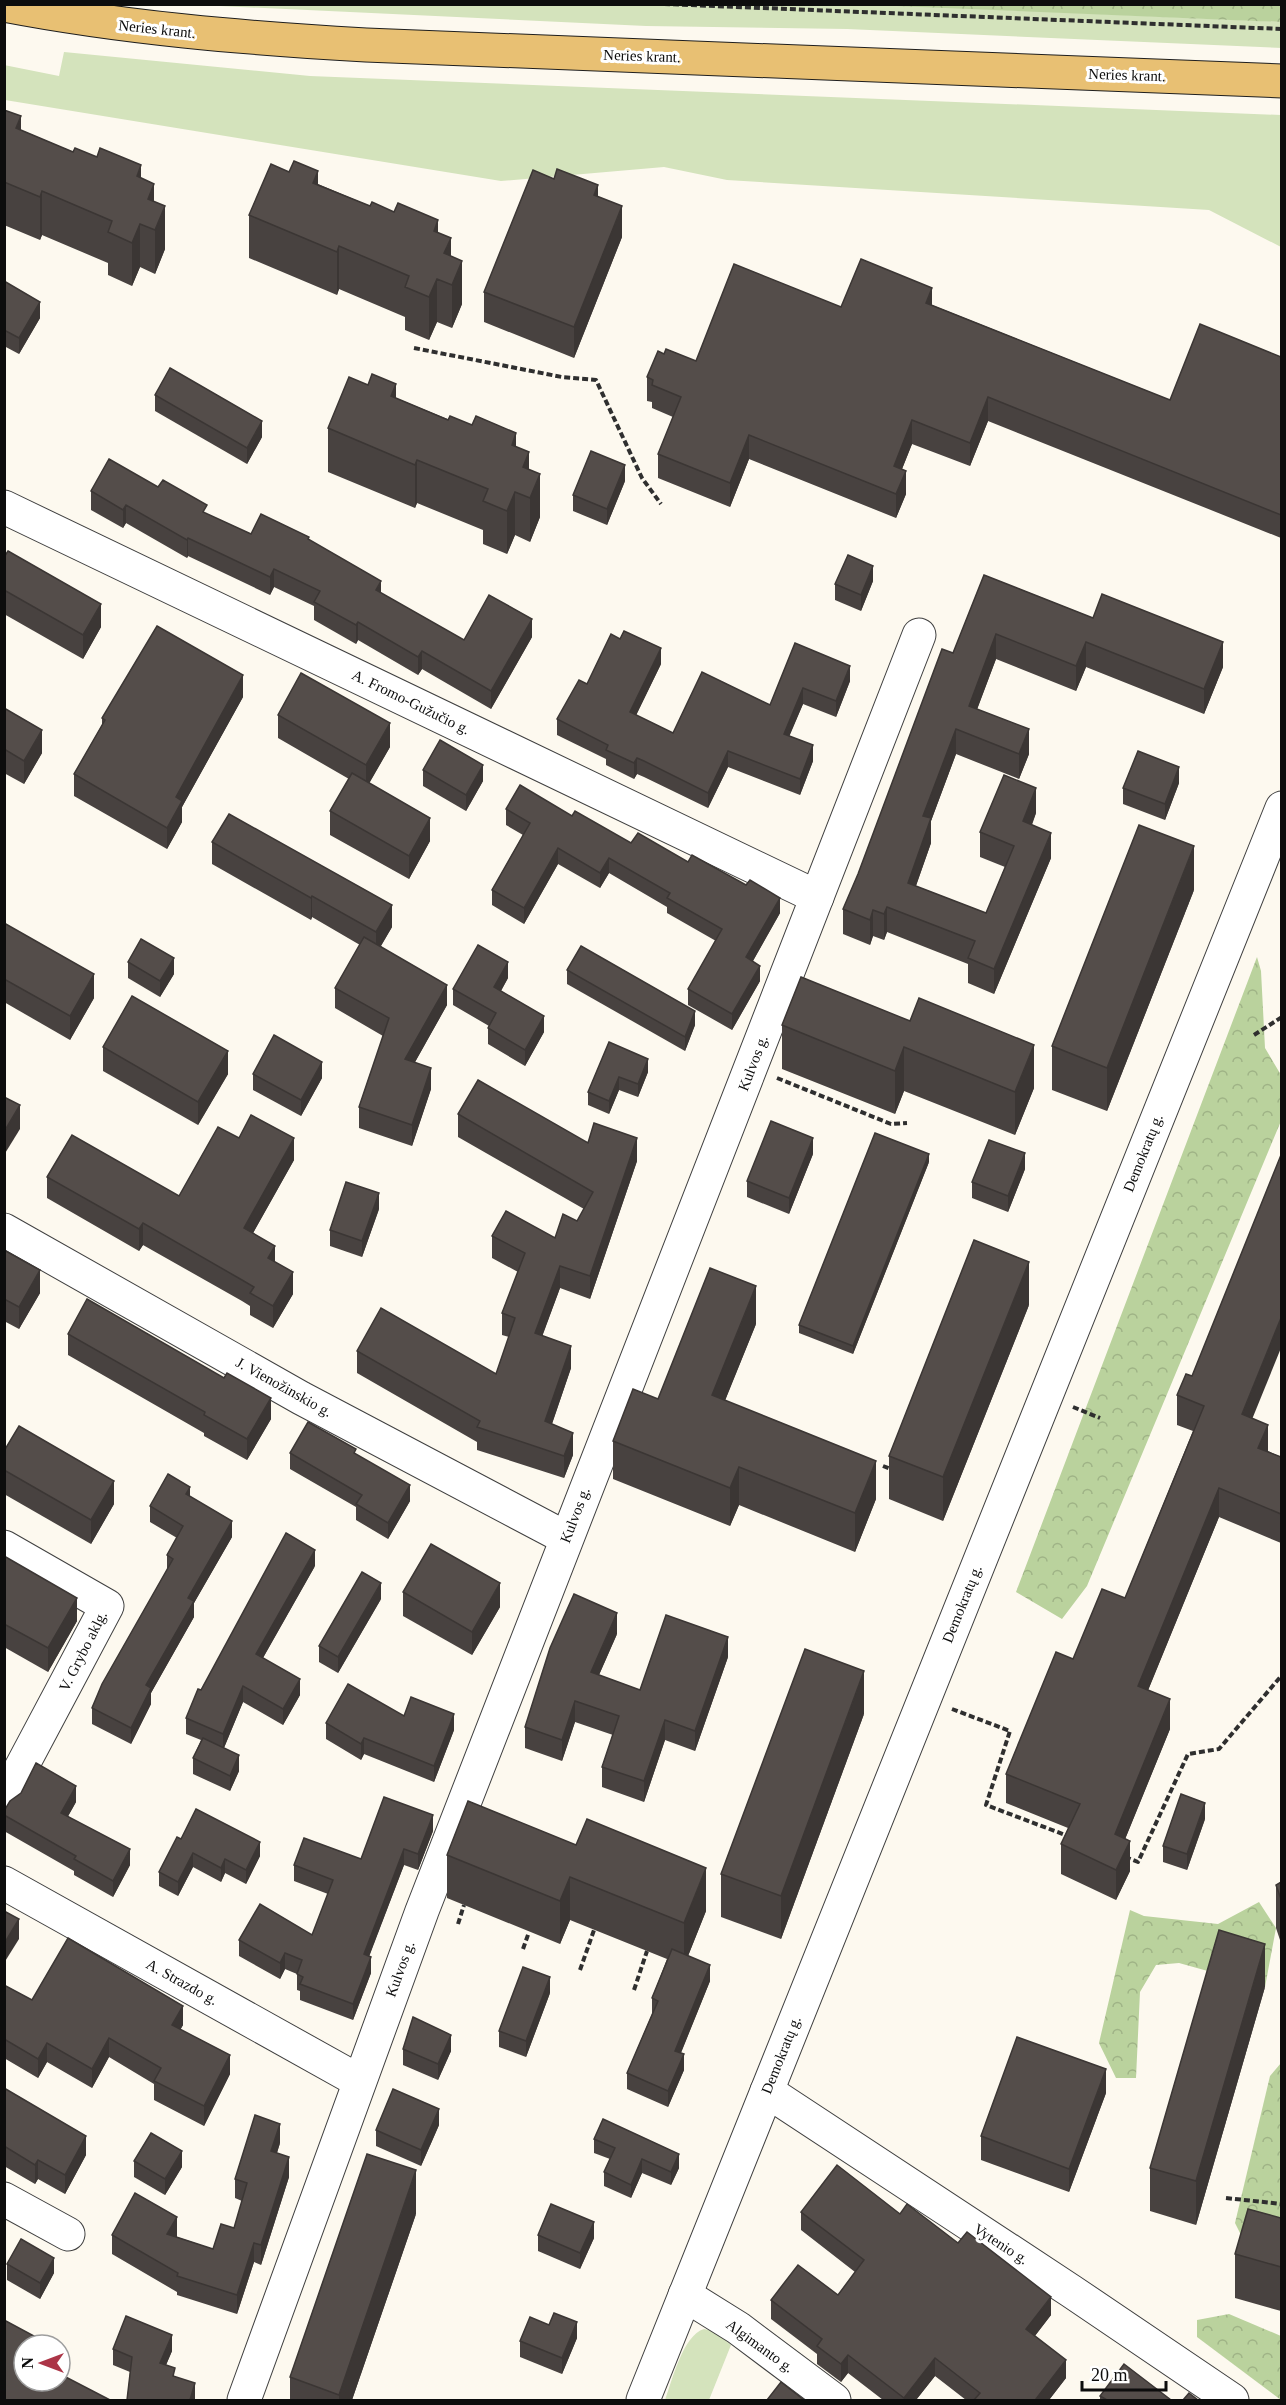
<svg xmlns="http://www.w3.org/2000/svg" width="1286" height="2405" font-family="Georgia,serif">
	<style>
		.grass { fill: #d4e3bc }
		.forest { fill: url(#forest-crowns) }
		.lines { fill: none; stroke-linecap: round; stroke-linejoin: round }
		.minor-casing { stroke: #404040; stroke-width: 35 }
		.major-casing { stroke: #1e1e1e; stroke-width: 35 }
		.path { stroke: #2f2f2f; stroke-width: 4; stroke-dasharray: 6 3; stroke-linecap: butt }
		.minor { stroke: #fff; stroke-width: 33 }
		.major { stroke: #e8c073; stroke-width: 33 }
		.wall { fill: #484240 }
		.shaded-wall { fill: #3b3634 }
		.building { fill: #544d4a; stroke: #3b3634; stroke-width: 1.5 }
		.labels { text-anchor: middle; stroke-width: 6; stroke-linejoin: round; paint-order: stroke }
		.street-label { font-size: 15px; fill: #0d0d0d; stroke: #fff }
	</style>
	<defs>
		<pattern id="forest-crowns" width="20" height="18" patternUnits="userSpaceOnUse" patternTransform="scale(1.5)"><rect width="20" height="18" fill="#bad29d"/><path d="M2 6a3 3 0 1 1 6 0M12 15a3 3 0 1 1 6 0" fill="none" stroke="#9fb386"/></pattern>
	</defs>
	<rect width="100%" height="100%" fill="#fdf9ef"/>
	<g class="grass">
		<polygon points="199,5 872,4 1281,22 1282,48 847,29 646,26"/>
		<polygon points="64,52 310,76 1281,115 1281,247 1209,210 727,180 664,167 501,181 5,100 4,65 59,76"/>
		<path d="M704,2329L714,2331L731,2345L709,2400H665C672,2381 683,2335 704,2329Z"/>
	</g>
	<g class="forest">
		<polygon points="1281,4 1281,22 872,5 872,4"/>
		<polygon points="1257,957 1261,971 1265,1048 1281,1075 1281,1121 1087,1586 1062,1619 1016,1592"/>
		<polygon points="1259,1902 1276,1928 1265,1987 1179,1963 1156,1965 1140,1992 1136,2078 1116,2078 1099,2043 1130,1910 1144,1916 1218,1924"/>
		<polygon points="1281,2063 1281,2250 1243,2239 1235,2223 1270,2076"/>
		<polygon points="1229,2314 1281,2336 1281,2400 1197,2337 1197,2320"/>
	</g>
	<g class="lines">
		<defs>
			<g id="minor">
				<polyline points="4,507 817,897"/>
				<polyline points="4,1230 301,1398 566,1538"/>
				<polyline points="4,1547 107,1606 4,1800"/>
				<polyline points="4,1883 359,2081"/>
				<polyline points="767,2091 1071,2291 1232,2400"/>
				<polyline points="4,2199 68,2234"/>
				<polyline points="685,2295 738,2328 834,2400"/>
				<polyline points="244,2400 422,1911 919,635"/>
				<polyline points="643,2400 1282,808"/>
			</g>
			<path id="major" d="M4,5C124,28 245,38 366,45L1282,81"/>
		</defs>
		<use href="#minor" class="minor-casing"/>
		<use href="#major" class="major-casing"/>
		<g class="path">
			<polyline points="664,4 1282,29"/>
			<polyline points="414,348 562,377 596,380 642,478 661,504"/>
			<polyline points="1254,1035 1282,1017"/>
			<polyline points="777,1078 891,1124 907,1123"/>
			<polyline points="1073,1407 1100,1418"/>
			<polyline points="883,1466 893,1470"/>
			<polyline points="952,1709 1010,1731 986,1805 1068,1836"/>
			<polyline points="1125,1857 1138,1862 1188,1754 1219,1749 1282,1675"/>
			<polyline points="458,1924 464,1905"/>
			<polyline points="523,1949 529,1932"/>
			<polyline points="580,1970 594,1930"/>
			<polyline points="634,1990 647,1951"/>
			<polyline points="1226,2198 1282,2204"/>
		</g>
		<use href="#minor" class="minor"/>
		<use href="#major" class="major"/>
	</g>
	<g class="wall">
		<polygon points="4,110 21,130 73,152 141,178 154,201 165,249 155,274 140,267 132,286 108,275 108,263 42,235 40,240 4,225"/>
		<polygon points="318,184 370,206 438,233 451,256 462,304 452,328 437,322 429,340 405,330 405,317 339,289 337,295 249,258 249,215"/>
		<polygon points="598,196 622,237 574,358 484,322 484,292"/>
		<polygon points="4,281 40,318 19,354 4,346"/>
		<polygon points="932,305 1170,400 1281,357 1281,538 988,421 970,466 912,444 902,469 906,494 896,518 749,459 730,507 658,478 658,454 673,417 652,408 652,402 647,401 647,377 664,354 696,361 841,307"/>
		<polygon points="155,395 262,437 247,464 155,411"/>
		<polygon points="396,398 516,447 529,469 540,517 530,542 515,535 507,554 483,544 483,530 417,503 415,508 328,472 328,428"/>
		<polygon points="625,481 607,525 573,511 573,495"/>
		<polygon points="158,487 207,514 251,534 309,540 381,593 464,640 532,637 491,709 422,669 418,675 358,640 356,644 314,620 314,606 274,587 270,595 188,556 187,558 126,523 123,528 91,510 91,491"/>
		<polygon points="4,557 101,627 83,659 4,614"/>
		<polygon points="984,575 1093,618 1223,667 1204,714 1086,667 1076,691 996,659 977,709 1029,754 1019,779 956,754 931,821 931,843 916,886 986,913 1005,867 980,857 980,832 1036,813 1032,825 1051,858 994,994 968,983 968,964 887,932 884,940 873,936 870,945 843,934 843,909 858,874 953,653"/>
		<polygon points="873,581 861,611 835,600 835,584"/>
		<polygon points="795,643 850,681 836,717 803,704 789,736 813,761 800,795 728,767 708,808 644,777 637,774 634,779 606,765 606,759 557,735 557,719 587,684 661,664 636,715 673,733 770,705"/>
		<polygon points="243,697 182,807 182,822 167,849 74,796 74,774 102,725 102,718"/>
		<polygon points="4,708 42,753 24,784 4,773"/>
		<polygon points="278,715 390,747 369,783 430,841 409,879 330,835 330,811 349,779 278,738"/>
		<polygon points="423,770 483,781 466,811 423,786"/>
		<polygon points="1179,783 1165,820 1123,804 1123,788"/>
		<polygon points="506,809 572,816 631,843 688,862 780,913 753,961 760,981 732,1030 688,1005 688,989 716,941 667,913 667,907 609,873 600,888 558,864 524,924 492,905 492,890 523,835 506,825"/>
		<polygon points="212,842 392,927 381,946 447,1005 415,1062 431,1089 412,1146 359,1128 359,1107 383,1036 335,1008 335,988 360,945 312,917 311,920 212,864"/>
		<polygon points="1194,890 1107,1111 1052,1090 1052,1046"/>
		<polygon points="4,923 94,998 70,1040 4,1002"/>
		<polygon points="128,962 174,974 160,997 128,978"/>
		<polygon points="567,970 695,1025 685,1051 567,984"/>
		<polygon points="801,977 1034,1088 1015,1135 904,1091 895,1114 782,1069 782,1025"/>
		<polygon points="508,978 501,991 544,1032 525,1066 488,1044 488,1028 489,1026 453,1005 453,989"/>
		<polygon points="609,1042 648,1072 638,1097 619,1090 609,1114 588,1105 588,1092"/>
		<polygon points="103,1047 228,1074 198,1125 103,1071"/>
		<polygon points="253,1074 322,1078 301,1116 253,1090"/>
		<polygon points="458,1114 588,1143 637,1161 590,1299 560,1288 542,1336 571,1368 552,1424 573,1455 564,1478 477,1450 477,1442 357,1373 357,1351 496,1374 509,1337 502,1335 502,1313 518,1272 492,1258 492,1236 555,1238 577,1221 584,1209 458,1137"/>
		<polygon points="239,1138 294,1160 253,1233 275,1262 293,1294 273,1328 250,1315 250,1306 242,1301 143,1245 139,1251 47,1198 47,1177 179,1196"/>
		<polygon points="813,1154 789,1214 747,1197 747,1181"/>
		<polygon points="929,1162 853,1354 799,1333 799,1325"/>
		<polygon points="1025,1169 1008,1212 972,1198 972,1182"/>
		<polygon points="379,1209 362,1257 330,1246 330,1230"/>
		<polygon points="4,1250 40,1293 19,1329 4,1321"/>
		<polygon points="1029,1305 943,1521 889,1499 889,1456"/>
		<polygon points="756,1324 725,1400 876,1499 855,1552 739,1505 730,1526 613,1479 613,1441 658,1399"/>
		<polygon points="68,1334 271,1419 247,1460 204,1436 204,1433 68,1355"/>
		<polygon points="1177,1395 1252,1419 1268,1451 1281,1457 1281,1543 1219,1517 1148,1690 1170,1729 1125,1839 1130,1871 1116,1900 1061,1874 1061,1844 1068,1828 1006,1803 1006,1774 1073,1659 1125,1598 1193,1431 1177,1425"/>
		<polygon points="4,1451 114,1504 91,1544 4,1494"/>
		<polygon points="290,1453 356,1455 410,1501 388,1539 356,1520 356,1507 290,1469"/>
		<polygon points="190,1497 232,1537 194,1603 194,1617 151,1693 151,1704 131,1744 92,1724 92,1708 167,1570 167,1555 177,1538 150,1522 150,1506"/>
		<polygon points="4,1556 77,1621 48,1672 4,1647"/>
		<polygon points="315,1566 263,1658 300,1695 283,1725 243,1702 224,1748 239,1771 230,1791 193,1774 193,1758 201,1740 186,1734 186,1718 201,1690"/>
		<polygon points="403,1592 500,1607 472,1655 403,1616"/>
		<polygon points="381,1599 338,1673 319,1662 319,1646"/>
		<polygon points="617,1634 599,1675 640,1690 728,1657 695,1751 665,1740 644,1802 602,1787 602,1767 613,1735 575,1722 562,1761 525,1748 525,1727"/>
		<polygon points="864,1714 781,1939 721,1917 721,1874"/>
		<polygon points="404,1716 454,1730 434,1782 364,1754 361,1760 326,1739 326,1723"/>
		<polygon points="468,1801 706,1911 688,1956 710,1981 681,2053 684,2070 668,2107 627,2089 627,2073 652,2014 652,1998 667,1959 570,1920 560,1944 447,1898 447,1855"/>
		<polygon points="76,1802 68,1816 130,1865 113,1897 74,1875 74,1871 4,1831 4,1811"/>
		<polygon points="1205,1819 1187,1870 1163,1862 1163,1846"/>
		<polygon points="433,1831 418,1870 404,1865 369,1956 371,1973 353,2020 300,2000 300,1991 297,1990 297,1974 285,1969 280,1979 239,1956 239,1940 312,1935 328,1894 294,1881 294,1865 361,1859"/>
		<polygon points="181,1839 260,1856 246,1884 225,1873 221,1882 193,1867 178,1896 159,1886 159,1872"/>
		<polygon points="1281,1882 1281,1943 1276,1928 1276,1885"/>
		<polygon points="4,1985 32,2000 183,2025 180,2030 230,2074 204,2126 154,2100 154,2084 109,2057 92,2088 47,2062 38,2078 4,2058"/>
		<polygon points="1265,1987 1196,2225 1150,2211 1150,2168"/>
		<polygon points="550,1993 526,2057 499,2047 499,2031"/>
		<polygon points="403,2049 451,2051 438,2080 403,2065"/>
		<polygon points="4,2088 86,2155 65,2194 38,2179 35,2184 4,2166"/>
		<polygon points="1106,2093 1069,2192 981,2160 981,2136"/>
		<polygon points="439,2125 421,2166 376,2146 376,2130"/>
		<polygon points="594,2139 679,2168 671,2185 642,2173 631,2198 604,2186 604,2172 610,2159 594,2153"/>
		<polygon points="280,2143 277,2153 289,2177 261,2265 254,2262 237,2314 177,2295 177,2292 112,2254 112,2235 177,2237 213,2249 234,2228 242,2201 235,2198 235,2179"/>
		<polygon points="134,2161 182,2167 165,2195 134,2177"/>
		<polygon points="801,2212 900,2214 1051,2315 1035,2336 1066,2378 1049,2400 966,2400 935,2376 916,2400 883,2400 848,2373 841,2382 817,2364 817,2354 771,2319 771,2300 838,2295 855,2272 801,2230"/>
		<polygon points="416,2214 352,2400 290,2400 290,2377"/>
		<polygon points="1281,2218 1281,2311 1235,2298 1235,2254"/>
		<polygon points="538,2235 594,2238 580,2269 538,2251"/>
		<polygon points="7,2264 54,2273 40,2299 7,2280"/>
		<polygon points="549,2325 577,2338 562,2374 520,2357 520,2341"/>
		<polygon points="113,2349 172,2351 166,2365 175,2377 195,2399 195,2400 127,2400 130,2372 113,2365"/>
		<polygon points="1100,2396 1171,2400 1100,2400"/>
	</g>
	<g class="shaded-wall">
		<polygon points="21,116 21,159 16,128"/>
		<polygon points="141,165 141,208 137,176"/>
		<polygon points="318,171 318,214 313,183"/>
		<polygon points="154,184 154,227 148,199"/>
		<polygon points="598,185 598,216 594,195"/>
		<polygon points="42,191 42,235 40,240 40,197"/>
		<polygon points="165,206 165,249 155,274 155,230"/>
		<polygon points="622,206 622,237 574,358 574,327"/>
		<polygon points="438,220 438,263 434,231"/>
		<polygon points="140,224 140,267 132,286 132,243"/>
		<polygon points="451,238 451,282 444,253"/>
		<polygon points="339,246 339,289 337,295 337,252"/>
		<polygon points="462,261 462,304 452,328 452,285"/>
		<polygon points="437,279 437,322 429,340 429,297"/>
		<polygon points="932,288 932,311 926,303"/>
		<polygon points="40,302 40,318 19,354 19,338"/>
		<polygon points="396,384 396,428 391,396"/>
		<polygon points="988,397 988,421 970,466 970,443"/>
		<polygon points="912,420 912,444 894,489 894,466"/>
		<polygon points="262,421 262,437 247,464 247,448"/>
		<polygon points="516,433 516,476 512,445"/>
		<polygon points="749,435 749,459 730,507 730,483"/>
		<polygon points="529,452 529,495 523,467"/>
		<polygon points="417,460 417,503 415,508 415,465"/>
		<polygon points="625,465 625,481 607,525 607,509"/>
		<polygon points="906,471 906,494 896,518 896,494"/>
		<polygon points="540,474 540,517 530,542 530,498"/>
		<polygon points="515,492 515,535 507,554 507,511"/>
		<polygon points="126,505 126,523 123,528 123,510"/>
		<polygon points="188,538 188,556 187,558 187,540"/>
		<polygon points="873,566 873,581 861,611 861,595"/>
		<polygon points="274,569 274,587 270,595 270,577"/>
		<polygon points="381,581 381,599 376,590"/>
		<polygon points="101,604 101,627 83,659 83,635"/>
		<polygon points="532,619 532,637 491,709 491,691"/>
		<polygon points="358,622 358,640 356,644 356,625"/>
		<polygon points="996,634 996,659 969,731 969,706"/>
		<polygon points="1086,642 1086,667 1076,691 1076,666"/>
		<polygon points="1223,642 1223,667 1204,714 1204,689"/>
		<polygon points="661,648 661,664 630,728 630,712"/>
		<polygon points="422,651 422,669 418,675 418,657"/>
		<polygon points="850,666 850,681 836,717 836,701"/>
		<polygon points="243,675 243,697 182,807 182,822 167,849 167,828 176,797"/>
		<polygon points="803,688 803,704 784,749 784,734"/>
		<polygon points="390,723 390,747 366,789 366,765"/>
		<polygon points="956,729 956,754 931,821 931,843 908,908 908,883 923,816"/>
		<polygon points="1029,729 1029,754 1019,779 1019,754"/>
		<polygon points="42,730 42,753 24,784 24,761"/>
		<polygon points="813,745 813,761 800,795 800,779"/>
		<polygon points="728,751 728,767 708,808 708,793"/>
		<polygon points="637,758 637,774 634,779 634,763"/>
		<polygon points="483,765 483,781 466,811 466,795"/>
		<polygon points="1179,767 1179,783 1165,820 1165,804"/>
		<polygon points="1036,788 1036,813 1023,846 1023,821"/>
		<polygon points="430,818 430,841 409,879 409,856"/>
		<polygon points="1051,833 1051,858 994,994 994,969"/>
		<polygon points="1194,846 1194,890 1107,1111 1107,1068"/>
		<polygon points="558,848 558,864 524,924 524,908"/>
		<polygon points="609,858 609,873 600,888 600,873"/>
		<polygon points="312,896 312,917 311,920 311,898"/>
		<polygon points="780,898 780,913 746,973 746,957"/>
		<polygon points="392,905 392,927 376,954 376,932"/>
		<polygon points="887,907 887,932 884,940 884,914"/>
		<polygon points="873,910 873,936 870,945 870,920"/>
		<polygon points="174,958 174,974 160,997 160,981"/>
		<polygon points="508,962 508,978 494,1003 494,987"/>
		<polygon points="760,966 760,981 732,1030 732,1014"/>
		<polygon points="94,974 94,998 70,1040 70,1016"/>
		<polygon points="447,985 447,1005 405,1080 405,1059"/>
		<polygon points="695,1011 695,1025 685,1051 685,1037"/>
		<polygon points="544,1016 544,1032 525,1066 525,1050"/>
		<polygon points="1034,1045 1034,1088 1015,1135 1015,1092"/>
		<polygon points="904,1047 904,1091 895,1114 895,1071"/>
		<polygon points="228,1051 228,1074 198,1125 198,1102"/>
		<polygon points="648,1059 648,1072 638,1097 638,1084"/>
		<polygon points="322,1062 322,1078 301,1116 301,1100"/>
		<polygon points="431,1068 431,1089 412,1146 412,1125"/>
		<polygon points="619,1077 619,1090 609,1114 609,1101"/>
		<polygon points="20,1105 20,1129 4,1155 4,1132"/>
		<polygon points="294,1138 294,1160 244,1249 244,1228"/>
		<polygon points="637,1138 637,1161 590,1299 590,1276"/>
		<polygon points="813,1138 813,1154 789,1214 789,1198"/>
		<polygon points="1025,1153 1025,1169 1008,1212 1008,1196"/>
		<polygon points="929,1154 929,1162 853,1354 853,1346"/>
		<polygon points="379,1193 379,1209 362,1257 362,1241"/>
		<polygon points="143,1223 143,1245 139,1251 139,1229"/>
		<polygon points="275,1246 275,1268 268,1258"/>
		<polygon points="1029,1262 1029,1305 943,1521 943,1477"/>
		<polygon points="560,1266 560,1288 535,1356 535,1333"/>
		<polygon points="40,1270 40,1293 19,1329 19,1307"/>
		<polygon points="293,1272 293,1294 273,1328 273,1306"/>
		<polygon points="756,1286 756,1324 712,1433 712,1395"/>
		<polygon points="1281,1318 1281,1348 1242,1444 1242,1414"/>
		<polygon points="571,1346 571,1368 545,1444 545,1421"/>
		<polygon points="271,1398 271,1419 247,1460 247,1439"/>
		<polygon points="1268,1425 1268,1454 1258,1448"/>
		<polygon points="573,1433 573,1455 564,1478 564,1456"/>
		<polygon points="876,1461 876,1499 855,1552 855,1513"/>
		<polygon points="739,1467 739,1505 730,1526 730,1488"/>
		<polygon points="114,1481 114,1504 91,1544 91,1520"/>
		<polygon points="410,1485 410,1501 388,1539 388,1523"/>
		<polygon points="190,1487 190,1503 186,1494"/>
		<polygon points="1219,1488 1219,1517 1138,1715 1138,1686"/>
		<polygon points="232,1521 232,1537 194,1603 194,1617 151,1693 151,1704 131,1744 131,1728 146,1685 188,1598"/>
		<polygon points="315,1550 315,1566 256,1670 256,1654"/>
		<polygon points="381,1583 381,1599 338,1673 338,1657"/>
		<polygon points="500,1583 500,1607 472,1655 472,1632"/>
		<polygon points="77,1598 77,1621 48,1672 48,1648"/>
		<polygon points="617,1613 617,1634 591,1693 591,1672"/>
		<polygon points="728,1637 728,1657 695,1751 695,1731"/>
		<polygon points="864,1671 864,1714 781,1939 781,1896"/>
		<polygon points="300,1679 300,1695 283,1725 283,1709"/>
		<polygon points="243,1686 243,1702 223,1750 223,1734"/>
		<polygon points="1170,1699 1170,1729 1115,1864 1115,1834"/>
		<polygon points="575,1701 575,1722 562,1761 562,1740"/>
		<polygon points="454,1714 454,1730 434,1782 434,1766"/>
		<polygon points="665,1720 665,1740 644,1802 644,1781"/>
		<polygon points="364,1738 364,1754 361,1760 361,1744"/>
		<polygon points="239,1755 239,1771 230,1791 230,1776"/>
		<polygon points="76,1786 76,1802 61,1829 61,1813"/>
		<polygon points="1205,1803 1205,1819 1187,1870 1187,1854"/>
		<polygon points="433,1815 433,1831 418,1870 418,1854"/>
		<polygon points="1130,1841 1130,1871 1116,1900 1116,1870"/>
		<polygon points="260,1842 260,1856 246,1884 246,1870"/>
		<polygon points="130,1849 130,1865 113,1897 113,1881"/>
		<polygon points="404,1849 404,1865 364,1970 364,1954"/>
		<polygon points="193,1853 193,1867 178,1896 178,1882"/>
		<polygon points="225,1859 225,1873 221,1882 221,1868"/>
		<polygon points="706,1868 706,1911 684,1966 684,1923"/>
		<polygon points="570,1877 570,1920 560,1944 560,1901"/>
		<polygon points="19,1919 19,1939 4,1963 4,1944"/>
		<polygon points="1265,1944 1265,1987 1196,2225 1196,2181"/>
		<polygon points="285,1953 285,1969 280,1979 280,1963"/>
		<polygon points="371,1957 371,1973 353,2020 353,2004"/>
		<polygon points="710,1965 710,1981 675,2067 675,2051"/>
		<polygon points="550,1977 550,1993 526,2057 526,2041"/>
		<polygon points="183,2006 183,2025 172,2044 172,2025"/>
		<polygon points="451,2035 451,2051 438,2080 438,2064"/>
		<polygon points="109,2038 109,2057 92,2088 92,2069"/>
		<polygon points="47,2043 47,2062 38,2078 38,2059"/>
		<polygon points="684,2054 684,2070 668,2107 668,2091"/>
		<polygon points="230,2055 230,2074 204,2126 204,2106"/>
		<polygon points="1106,2069 1106,2093 1069,2192 1069,2169"/>
		<polygon points="439,2109 439,2125 421,2166 421,2150"/>
		<polygon points="280,2124 280,2143 271,2171 271,2151"/>
		<polygon points="86,2136 86,2155 65,2194 65,2175"/>
		<polygon points="182,2151 182,2167 165,2195 165,2179"/>
		<polygon points="679,2154 679,2168 671,2185 671,2172"/>
		<polygon points="289,2157 289,2177 261,2265 261,2245"/>
		<polygon points="642,2159 642,2173 631,2198 631,2185"/>
		<polygon points="38,2160 38,2179 35,2184 35,2165"/>
		<polygon points="416,2170 416,2214 352,2400 339,2400 339,2395"/>
		<polygon points="177,2217 177,2237 167,2254 167,2234"/>
		<polygon points="594,2222 594,2238 580,2269 580,2253"/>
		<polygon points="254,2243 254,2262 237,2314 237,2295"/>
		<polygon points="54,2258 54,2273 40,2299 40,2283"/>
		<polygon points="1051,2297 1051,2315 1026,2347 1026,2329"/>
		<polygon points="577,2322 577,2338 562,2374 562,2358"/>
		<polygon points="172,2335 172,2351 160,2379 160,2363"/>
		<polygon points="34,2336 34,2345 29,2345"/>
		<polygon points="848,2355 848,2373 841,2382 841,2364"/>
		<polygon points="935,2358 935,2376 916,2400 904,2400 904,2398"/>
		<polygon points="1066,2360 1066,2378 1049,2400 1036,2400"/>
		<polygon points="195,2383 195,2400 190,2400"/>
	</g>
	<g class="building">
		<polygon points="4,110 21,116 16,128 73,152 75,148 97,157 100,148 141,165 137,176 154,184 148,199 165,206 155,230 140,224 132,243 108,232 112,221 42,191 40,197 4,182"/>
		<polygon points="294,161 318,171 313,183 370,206 372,202 394,212 398,203 438,220 434,231 451,238 444,253 462,261 452,285 437,279 429,297 405,287 409,276 339,246 337,252 249,215 271,164 289,172"/>
		<polygon points="557,169 598,185 594,195 622,206 574,327 484,292 533,170 554,179"/>
		<polygon points="861,259 932,288 926,303 1170,400 1200,324 1281,357 1281,515 988,397 970,443 912,420 894,466 906,471 896,494 749,435 730,483 658,454 681,397 652,385 653,380 647,377 658,351 664,354 666,349 696,361 734,264 841,307"/>
		<polygon points="4,281 40,302 19,338 4,330"/>
		<polygon points="170,368 262,421 247,448 155,395"/>
		<polygon points="372,374 396,384 391,396 448,420 450,416 472,425 476,416 516,433 512,445 529,452 523,467 540,474 530,498 515,492 507,511 483,501 488,489 417,460 415,465 328,428 349,377 368,385"/>
		<polygon points="591,451 625,465 607,509 573,495"/>
		<polygon points="109,459 158,487 163,480 207,505 203,512 251,534 261,514 309,537 308,539 381,581 376,590 464,640 489,595 532,619 491,691 422,651 418,657 358,622 356,625 314,602 320,591 274,569 270,577 188,538 187,540 126,505 123,510 91,491"/>
		<polygon points="8,551 101,604 83,635 4,590 4,557"/>
		<polygon points="848,555 873,566 861,595 835,584"/>
		<polygon points="984,575 1093,618 1102,594 1223,642 1204,689 1086,642 1076,666 996,634 969,706 1029,729 1019,754 956,729 923,816 931,818 908,883 986,913 1014,846 980,832 1004,775 1036,788 1023,821 1051,833 994,969 968,958 975,941 887,907 884,914 873,910 870,920 843,909 858,874 942,649 953,653"/>
		<polygon points="157,626 243,675 176,797 182,801 167,828 74,774 105,720 102,718"/>
		<polygon points="624,631 661,648 630,712 673,733 702,672 770,705 795,643 850,666 836,701 803,688 784,734 813,745 800,779 728,751 708,793 644,761 637,758 634,763 606,750 608,745 557,719 579,680 587,684 611,634 620,639"/>
		<polygon points="301,673 390,723 366,765 278,715"/>
		<polygon points="4,708 42,730 24,761 4,749"/>
		<polygon points="440,740 483,765 466,795 423,770"/>
		<polygon points="1138,751 1179,767 1165,804 1123,788"/>
		<polygon points="352,773 430,818 409,856 330,811"/>
		<polygon points="520,785 572,816 575,811 631,843 638,833 688,862 692,855 746,885 750,880 780,898 746,957 760,966 732,1014 688,989 722,929 667,898 670,893 609,858 600,873 558,848 524,908 492,890 530,823 506,809"/>
		<polygon points="229,814 392,905 376,932 312,896 311,898 212,842"/>
		<polygon points="1139,825 1194,846 1107,1068 1052,1046"/>
		<polygon points="4,923 94,974 70,1016 4,979"/>
		<polygon points="364,937 447,985 405,1059 431,1068 412,1125 359,1107 389,1018 335,988"/>
		<polygon points="141,939 174,958 160,981 128,962"/>
		<polygon points="478,945 508,962 494,987 544,1016 525,1050 488,1028 496,1013 453,989"/>
		<polygon points="581,946 695,1011 685,1037 567,970"/>
		<polygon points="801,977 910,1021 919,998 1034,1045 1015,1092 904,1047 895,1071 782,1025"/>
		<polygon points="132,996 228,1051 198,1102 103,1047"/>
		<polygon points="274,1035 322,1062 301,1100 253,1074"/>
		<polygon points="609,1042 648,1059 638,1084 619,1077 609,1101 588,1092"/>
		<polygon points="478,1080 588,1143 594,1123 637,1138 590,1276 560,1266 535,1333 571,1346 545,1421 573,1433 564,1456 477,1427 480,1421 357,1351 381,1308 496,1374 515,1318 502,1313 525,1253 492,1236 506,1211 555,1238 563,1214 577,1221 593,1192 458,1114"/>
		<polygon points="4,1097 20,1105 4,1132"/>
		<polygon points="251,1115 294,1138 244,1228 275,1246 268,1258 293,1272 273,1306 250,1293 254,1287 242,1280 143,1223 139,1229 47,1177 72,1135 179,1196 218,1127 239,1138"/>
		<polygon points="771,1121 813,1138 789,1198 747,1181"/>
		<polygon points="875,1133 929,1154 853,1346 799,1325"/>
		<polygon points="989,1140 1025,1153 1008,1196 972,1182"/>
		<polygon points="1281,1155 1281,1318 1242,1414 1268,1425 1258,1448 1281,1457 1281,1514 1219,1488 1138,1686 1170,1699 1115,1834 1130,1841 1116,1870 1061,1844 1080,1804 1006,1774 1056,1652 1073,1659 1102,1589 1125,1598 1204,1406 1177,1395 1186,1374 1192,1376"/>
		<polygon points="346,1182 379,1193 362,1241 330,1230"/>
		<polygon points="974,1240 1029,1262 943,1477 889,1456"/>
		<polygon points="4,1250 40,1270 19,1307 4,1299"/>
		<polygon points="710,1268 756,1286 712,1395 876,1461 855,1513 739,1467 730,1488 613,1441 633,1389 658,1399"/>
		<polygon points="87,1299 224,1378 227,1373 271,1398 247,1439 204,1415 205,1412 68,1334"/>
		<polygon points="308,1422 356,1449 354,1453 410,1485 388,1523 356,1504 362,1495 290,1453"/>
		<polygon points="19,1426 114,1481 91,1520 4,1470 4,1451"/>
		<polygon points="168,1474 190,1487 186,1494 232,1521 188,1598 194,1601 146,1685 151,1688 131,1728 92,1708 102,1684 173,1559 167,1555 183,1526 150,1506"/>
		<polygon points="286,1533 315,1550 256,1654 300,1679 283,1709 243,1686 223,1734 186,1718 198,1689 201,1690"/>
		<polygon points="431,1544 500,1583 472,1632 403,1592"/>
		<polygon points="4,1556 77,1598 48,1648 4,1624"/>
		<polygon points="362,1572 381,1583 338,1657 319,1646"/>
		<polygon points="574,1594 617,1613 591,1672 640,1690 666,1615 728,1637 695,1731 665,1720 644,1781 602,1767 619,1716 575,1701 562,1740 525,1727 550,1648"/>
		<polygon points="805,1649 864,1671 781,1896 721,1874"/>
		<polygon points="348,1684 404,1716 411,1697 454,1714 434,1766 364,1738 361,1744 326,1723"/>
		<polygon points="203,1738 239,1755 230,1776 193,1758"/>
		<polygon points="36,1763 76,1786 61,1813 130,1849 113,1881 74,1859 76,1856 4,1815 4,1811 10,1801 21,1793"/>
		<polygon points="1181,1794 1205,1803 1187,1854 1163,1846"/>
		<polygon points="384,1797 433,1815 418,1854 404,1849 364,1954 371,1957 353,2004 300,1984 303,1977 297,1974 302,1960 285,1953 280,1963 239,1940 260,1904 312,1935 333,1880 294,1865 304,1838 361,1859"/>
		<polygon points="468,1801 576,1845 587,1819 706,1868 684,1923 570,1877 560,1901 447,1855"/>
		<polygon points="196,1809 260,1842 246,1870 225,1859 221,1868 193,1853 178,1882 159,1872 177,1837 181,1839"/>
		<polygon points="1281,1882 1281,1899 1276,1885"/>
		<polygon points="4,1911 19,1919 4,1944"/>
		<polygon points="1219,1930 1265,1944 1196,2181 1150,2168"/>
		<polygon points="68,1938 183,2006 172,2025 230,2055 204,2106 154,2081 161,2068 109,2038 92,2069 47,2043 38,2059 4,2039 4,1985 32,2000"/>
		<polygon points="672,1949 710,1965 675,2051 684,2054 668,2091 627,2073 658,2001 652,1998"/>
		<polygon points="523,1967 550,1977 526,2041 499,2031"/>
		<polygon points="413,2017 451,2035 438,2064 403,2049"/>
		<polygon points="1017,2037 1106,2069 1069,2169 981,2136"/>
		<polygon points="4,2088 86,2136 65,2175 38,2160 35,2165 4,2146"/>
		<polygon points="393,2089 439,2109 421,2150 376,2130"/>
		<polygon points="255,2115 280,2124 271,2151 289,2157 261,2245 254,2243 237,2295 177,2276 178,2273 112,2235 135,2193 177,2217 167,2234 213,2249 221,2224 234,2228 247,2183 235,2179"/>
		<polygon points="603,2119 679,2154 671,2172 642,2159 631,2185 604,2172 615,2148 594,2139"/>
		<polygon points="151,2133 182,2151 165,2179 134,2161"/>
		<polygon points="367,2154 416,2170 339,2395 290,2377"/>
		<polygon points="837,2165 900,2214 907,2204 958,2243 967,2232 1051,2297 1026,2329 1066,2360 1036,2399 1037,2400 974,2400 980,2393 935,2358 904,2398 848,2355 841,2364 817,2346 822,2339 771,2300 798,2265 838,2295 864,2260 801,2212"/>
		<polygon points="551,2204 594,2222 580,2253 538,2235"/>
		<polygon points="1248,2209 1281,2218 1281,2267 1235,2254"/>
		<polygon points="21,2239 54,2258 40,2283 7,2264"/>
		<polygon points="554,2313 577,2322 562,2358 520,2341 530,2317 549,2325"/>
		<polygon points="126,2316 172,2335 160,2363 175,2368 173,2376 195,2383 190,2400 127,2400 132,2357 113,2349"/>
		<polygon points="4,2320 34,2336 29,2345 24,2345 24,2381 60,2381 60,2374 110,2400 4,2400"/>
		<polygon points="1124,2364 1171,2400 1107,2400 1100,2396"/>
		<polygon points="781,2382 804,2400 767,2400"/>
		<polygon points="1189,2393 1198,2400 1183,2400"/>
	</g>
	<g class="labels">
		<g class="street-label">
			<text transform="translate(157 29) rotate(6)" y="5">Neries krant.</text>
			<text transform="translate(642 56) rotate(2)" y="5">Neries krant.</text>
			<text transform="translate(1127 75) rotate(2)" y="5">Neries krant.</text>
			<text transform="translate(411 702) rotate(26)" y="5">A. Fromo-Gužučio g.</text>
			<text transform="translate(753 1063) rotate(-69)" y="5">Kulvos g.</text>
			<text transform="translate(1143 1153) rotate(-68)" y="5">Demokratų g.</text>
			<text transform="translate(284 1387) rotate(29)" y="5">J. Vienožinskio g.</text>
			<text transform="translate(575 1515) rotate(-69)" y="5">Kulvos g.</text>
			<text transform="translate(962 1604) rotate(-68)" y="5">Demokratų g.</text>
			<text transform="translate(83 1651) rotate(-63)" y="5">V. Grybo aklg.</text>
			<text transform="translate(400 1969) rotate(-70)" y="5">Kulvos g.</text>
			<text transform="translate(182 1982) rotate(29)" y="5">A. Strazdo g.</text>
			<text transform="translate(781 2055) rotate(-68)" y="5">Demokratų g.</text>
			<text transform="translate(1001 2244) rotate(33)" y="5">Vytenio g.</text>
			<text transform="translate(760 2346) rotate(36)" y="5">Algimanto g.</text>
		</g>
	</g>
	<rect width="1286" height="2405" fill="none" stroke="#0d0d0d" stroke-width="12"/>
	<g transform="translate(42 2363) rotate(270)"><circle r="28" fill="#ffffff" stroke="#9e9e9e" stroke-width="1.5"/>
	<path d="M0-4.5L10 22L0 15L-10 22Z" fill="#ac3547"/>
	<text y="-9" font-size="16" font-weight="bold" text-anchor="middle" fill="#0d0d0d">N</text>
	</g>
	<path d="M1082 2381v9h84v-9" fill="none" stroke="#0d0d0d" stroke-width="3"/>
	<text x="1091" y="2381" font-size="18" fill="#0d0d0d" stroke="#ffffff" stroke-width="4.5" paint-order="stroke">20 m</text>
</svg>
